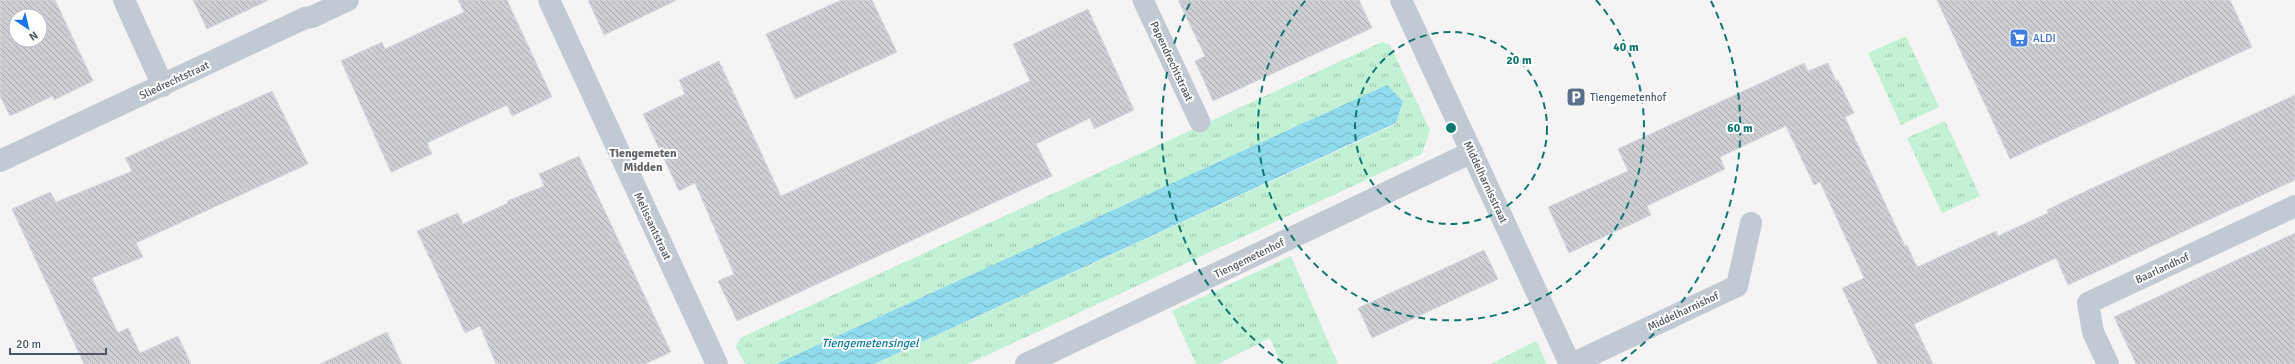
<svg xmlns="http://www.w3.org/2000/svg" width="2295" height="364" font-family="Signika,sans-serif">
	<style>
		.grass { fill: url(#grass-tufts) }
		.water { fill: url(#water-waves) }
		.building { fill: url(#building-back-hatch); stroke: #d7d9de; fill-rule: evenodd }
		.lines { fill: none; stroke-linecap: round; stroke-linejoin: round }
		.pedestrian { stroke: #c1cad2; stroke-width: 21 }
		.minor { stroke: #c1cad2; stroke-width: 22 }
		.ring { fill: none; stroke: #0f766e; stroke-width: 2; stroke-dasharray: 7 5 }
		.labels { text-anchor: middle; stroke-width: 4; stroke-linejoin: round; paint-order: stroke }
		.shop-label { font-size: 11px; fill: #366cbe; stroke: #fff; text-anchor: start }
		.street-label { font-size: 11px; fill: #4a5661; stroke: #fff }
		.service-label { font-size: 11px; fill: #4e5e75; stroke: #fff; text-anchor: start }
		.neighbourhood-label { font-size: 12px; font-weight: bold; fill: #5f6368; stroke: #fff }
		.water-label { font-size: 12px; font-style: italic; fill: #0c7c9b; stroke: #fff }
		.centre { fill: #0f766e; stroke: #fff; stroke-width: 2 }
		.ring-label { font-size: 12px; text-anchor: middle; font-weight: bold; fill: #0f766e; stroke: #fff; stroke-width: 4; stroke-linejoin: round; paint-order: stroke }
	</style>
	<defs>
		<pattern id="grass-tufts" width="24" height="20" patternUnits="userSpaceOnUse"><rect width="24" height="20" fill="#c3f1d5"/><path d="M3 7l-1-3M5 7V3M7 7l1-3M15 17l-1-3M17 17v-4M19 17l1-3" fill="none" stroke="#a0c6b0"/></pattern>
		<pattern id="water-waves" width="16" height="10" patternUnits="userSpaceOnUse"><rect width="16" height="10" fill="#90daee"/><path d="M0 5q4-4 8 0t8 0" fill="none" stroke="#78b4c4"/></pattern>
		<pattern id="building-back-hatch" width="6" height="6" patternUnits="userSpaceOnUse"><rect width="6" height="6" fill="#cdcfd5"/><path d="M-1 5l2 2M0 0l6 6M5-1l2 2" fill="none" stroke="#a8abb0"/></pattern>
	</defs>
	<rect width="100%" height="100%" fill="#f5f3f3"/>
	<g class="grass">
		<polygon points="1906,36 1939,107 1901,125 1868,53"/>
		<polygon points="1382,42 1390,45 1430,130 1422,154 968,364 874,364 1396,124 1403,100 1387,86 776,364 745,364 736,347 740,338"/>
		<polygon points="1945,121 1980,196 1942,213 1907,138"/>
		<polygon points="1291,256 1338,364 1281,364 1270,338 1218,364 1196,364 1172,311"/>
		<polygon points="1536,341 1547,364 1491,364"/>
	</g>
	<polygon class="water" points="1387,85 1403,101 1396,123 874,364 776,364"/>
	<g class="building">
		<path d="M0,0H55L93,81L54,100L53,96L10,116L0,96ZM16,16H40V40H16Z"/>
		<polygon points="193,0 269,0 207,29"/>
		<polygon points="458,0 507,0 552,97 512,116 507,105 427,143 432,154 391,172 341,61 382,42 385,49 464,12"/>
		<polygon points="588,0 677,0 604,35"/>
		<polygon points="841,0 872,0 897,52 795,99 766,34"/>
		<polygon points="1178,0 1359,0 1372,28 1213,101 1195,61 1205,56"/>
		<polygon points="1937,0 2230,0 2252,47 2010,159"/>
		<polygon points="1088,9 1134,110 1094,129 1090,118 1036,144 1052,176 737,321 718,281 734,274 695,183 679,191 643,114 685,94 679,80 719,61 781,196 1030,81 1013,44"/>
		<polygon points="1804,63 1808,71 1828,63 1836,81 1838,80 1854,113 1845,117 1905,246 1907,245 1917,267 1996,231 1998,236 2048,213 2047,210 2071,198 2295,95 2295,180 2068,285 2056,258 1914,324 1933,364 1878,364 1842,288 1864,278 1820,182 1814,185 1786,126 1720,157 1725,169 1647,206 1651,215 1569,253 1548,207 1628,171 1618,149"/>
		<polygon points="272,91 308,164 136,243 143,257 92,278 118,333 128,328 140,353 178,336 191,364 84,364 12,209 50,192 56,202 132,171 125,158"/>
		<polygon points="579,156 671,352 645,364 496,364 480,326 465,333 417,231 458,213 463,224 508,203 507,201 544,186 539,174"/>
		<polygon points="2295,233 2295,364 2136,364 2114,317"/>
		<polygon points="1484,250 1498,279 1372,338 1358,308"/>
		<polygon points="387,332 402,364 320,364"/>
	</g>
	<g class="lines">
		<polyline class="pedestrian" points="1143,0 1200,122"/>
		<g class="minor">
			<polyline points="124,0 163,86"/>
			<polyline points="549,0 717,364"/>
			<polyline points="1401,0 1570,364"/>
			<polyline points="0,161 305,18 312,17 348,0"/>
			<polyline points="1026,364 1472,152"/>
			<polyline points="1572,364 1737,286 1751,223"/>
			<polyline points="2108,364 2093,332 2088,303 2295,206"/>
		</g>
	</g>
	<g class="ring">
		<circle cx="1451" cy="128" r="96"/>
		<path d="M1596 0A193 193 0 1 1 1306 0"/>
		<path d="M1283 363A289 289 0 0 1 1191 1M1711 1A289 289 0 0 1 1619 363"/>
	</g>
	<defs>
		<symbol id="supermarket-square" viewBox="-11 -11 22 22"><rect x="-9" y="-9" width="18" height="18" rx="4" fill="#3f7fe0" stroke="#fff"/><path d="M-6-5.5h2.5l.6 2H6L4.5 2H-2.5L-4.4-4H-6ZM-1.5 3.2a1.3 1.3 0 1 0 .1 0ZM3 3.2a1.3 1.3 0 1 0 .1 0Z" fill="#fff"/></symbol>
		<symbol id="parking-square" viewBox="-11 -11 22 22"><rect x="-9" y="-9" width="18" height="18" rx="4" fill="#5c6f8a" stroke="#fff"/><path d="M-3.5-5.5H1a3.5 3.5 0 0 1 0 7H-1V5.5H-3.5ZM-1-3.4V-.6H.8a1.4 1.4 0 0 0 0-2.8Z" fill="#fff"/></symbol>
	</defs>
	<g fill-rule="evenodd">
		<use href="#supermarket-square" x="2008" y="27" width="22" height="22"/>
		<use href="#parking-square" x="1565" y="86" width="22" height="22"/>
	</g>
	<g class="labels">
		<g class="shop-label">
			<text x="2033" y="42">ALDI</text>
		</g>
		<g class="street-label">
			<text transform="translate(1172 61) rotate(65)" y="4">Papendrechtstraat</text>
			<text transform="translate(174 80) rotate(-25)" y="4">Sliedrechtstraat</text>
			<text transform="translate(1486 182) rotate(65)" y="4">Middelharnisstraat</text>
			<text transform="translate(653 226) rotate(65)" y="4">Melissantstraat</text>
			<text transform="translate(1249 258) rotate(-26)" y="4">Tiengemetenhof</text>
			<text transform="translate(2162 268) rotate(-25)" y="4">Baarlandhof</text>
			<text transform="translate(1683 311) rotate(-25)" y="4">Middelharnishof</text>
		</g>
		<g class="service-label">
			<text x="1590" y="101">Tiengemetenhof</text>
		</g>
		<g class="neighbourhood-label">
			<text x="643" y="157">Tiengemeten<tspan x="643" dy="14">Midden</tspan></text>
		</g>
		<g class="water-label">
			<text x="870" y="347">Tiengemetensingel</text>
		</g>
	</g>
	<circle cx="1451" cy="128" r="6" class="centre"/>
	<g class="ring-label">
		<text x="1626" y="51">40 m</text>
		<text x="1519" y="64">20 m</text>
		<text x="1740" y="132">60 m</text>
	</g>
	<g transform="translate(28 28) rotate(145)"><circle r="19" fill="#ffffff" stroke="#b7bbc0"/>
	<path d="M0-3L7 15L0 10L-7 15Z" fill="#1a73e8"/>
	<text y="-6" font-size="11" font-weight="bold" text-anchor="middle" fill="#4a5661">N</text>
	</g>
	<path d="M10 348v6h96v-6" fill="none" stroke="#4a5661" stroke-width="2"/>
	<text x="16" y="348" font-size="12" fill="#4a5661" stroke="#ffffff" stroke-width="3" paint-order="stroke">20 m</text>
</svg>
